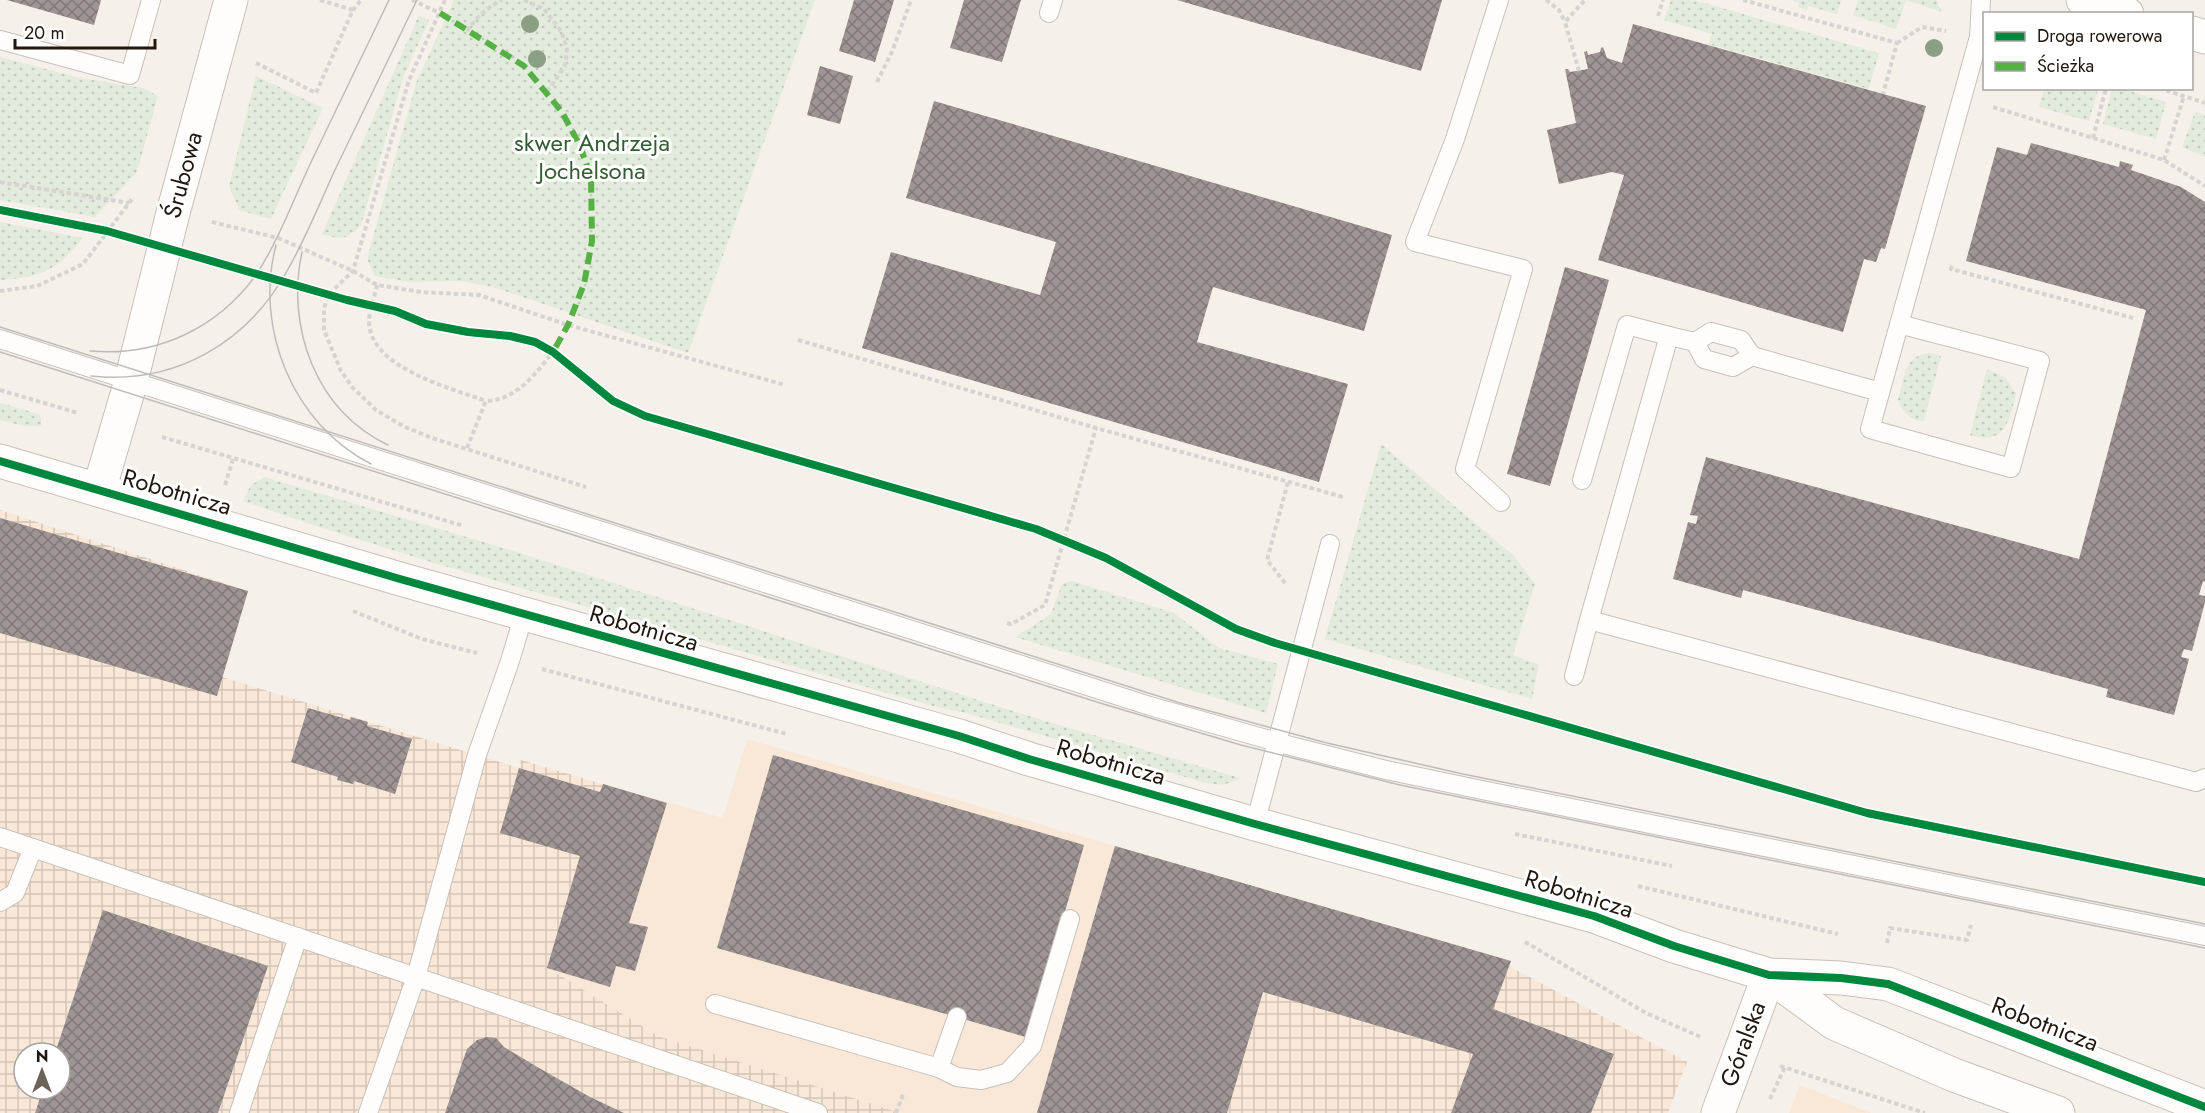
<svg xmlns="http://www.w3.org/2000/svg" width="2205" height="1113" font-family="Jost,sans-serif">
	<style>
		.built { fill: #f9e7d7 }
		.industrial { fill: url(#industrial-grid); fill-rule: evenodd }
		.grass { fill: url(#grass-dots) }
		.building { fill: url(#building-cross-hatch) }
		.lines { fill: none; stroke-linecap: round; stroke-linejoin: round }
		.lane-casing { stroke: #c8c1ba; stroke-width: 20 }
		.street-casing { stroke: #c8c1ba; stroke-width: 35 }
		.secondary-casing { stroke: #c8c1ba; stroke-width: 35 }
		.path { stroke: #d6d4d2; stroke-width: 4; stroke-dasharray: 4.5 3; stroke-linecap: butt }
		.lane { stroke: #fefdfc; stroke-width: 18 }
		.street { stroke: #fefdfc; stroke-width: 33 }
		.secondary { stroke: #fefdfc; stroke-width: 33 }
		.tram { stroke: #bebcba; stroke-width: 1.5 }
		.quiet { stroke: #55b144; stroke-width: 6; stroke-dasharray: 12 6; stroke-linecap: butt }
		.cycleway-casing { stroke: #fff; stroke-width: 11 }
		.cycleway { stroke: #00873e; stroke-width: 8 }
		.tree { fill: #8b9f85 }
		.labels { text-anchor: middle; stroke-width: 6; stroke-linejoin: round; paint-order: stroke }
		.park-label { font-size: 24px; fill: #345d33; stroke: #fff }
		.street-label { font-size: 24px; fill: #21170e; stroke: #fff }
	</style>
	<defs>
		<pattern id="industrial-grid" width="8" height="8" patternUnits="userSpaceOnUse" patternTransform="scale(1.5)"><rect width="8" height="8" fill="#f9e7d7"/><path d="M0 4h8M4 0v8" fill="none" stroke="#d5c5b7"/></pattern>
		<pattern id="grass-dots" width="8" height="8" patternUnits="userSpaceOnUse" patternTransform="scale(1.5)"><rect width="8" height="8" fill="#e2ebdc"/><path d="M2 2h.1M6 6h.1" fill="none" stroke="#c2c9bc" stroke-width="1.8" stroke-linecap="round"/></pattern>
		<pattern id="building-cross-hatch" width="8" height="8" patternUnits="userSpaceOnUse" patternTransform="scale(1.5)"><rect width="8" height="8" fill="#9d9493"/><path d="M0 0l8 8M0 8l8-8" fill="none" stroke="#807876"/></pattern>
	</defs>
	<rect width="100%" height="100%" fill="#f6f0ea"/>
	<g class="built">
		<polygon points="747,739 1115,846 1037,1113 900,1113 658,1036 547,968 603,784 723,818"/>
		<polygon points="1800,1085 1871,1113 1789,1113"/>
	</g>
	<g class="industrial">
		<path d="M0,510L248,591L222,677L519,768L521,760L603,784L548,968L658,1036L900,1113H0ZM24,1053H60V1089H24Z"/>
		<polygon points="1115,846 1511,961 1509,966 1687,1062 1668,1113 1037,1113"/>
	</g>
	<g class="grass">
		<polygon points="454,0 815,0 688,353 493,287 460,281 409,282 375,276 368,261 368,255 416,83"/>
		<polygon points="1671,0 1694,0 1879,53 1869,89 1708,44 1712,34 1664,20"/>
		<polygon points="1791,0 1841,0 1837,14 1808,6 1807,10 1798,7 1799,3"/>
		<polygon points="1858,0 1936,0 1942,12 1906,0 1896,29 1853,15"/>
		<path d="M419,15L429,20L403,78L361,225C346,240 341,240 322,234Z"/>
		<polygon points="0,57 80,78 143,88 158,96 137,172 95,217 0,200"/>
		<polygon points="256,76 323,108 271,219 239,210 229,186"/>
		<polygon points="2044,89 2098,89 2089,121 2039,107"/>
		<polygon points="2112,89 2123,89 2166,102 2156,139 2103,124"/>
		<polygon points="2195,112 2205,115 2205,157 2182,147"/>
		<path d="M0,222L83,238C55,271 43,277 0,280Z"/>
		<path d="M1931,353L1941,356L1924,421C1910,421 1903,413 1898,400C1905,377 1903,355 1931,353Z"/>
		<path d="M1987,369L2006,378L2016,394C2009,421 2005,446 1970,435Z"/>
		<polygon points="0,403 39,414 41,418 41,426 24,426 0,420"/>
		<polygon points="1381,444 1514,556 1535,584 1513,655 1539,665 1532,699 1325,639"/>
		<path d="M264,477L507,549L1022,714L1240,778C1227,787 1213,785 1199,781L966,713L929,705L434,563L316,526L243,501L251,485Z"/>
		<polygon points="1072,581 1174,613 1219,648 1278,664 1266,713 1015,637 1051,614 1062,584"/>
	</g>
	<g class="building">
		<polygon points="7,0 101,0 94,25"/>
		<polygon points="854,0 894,0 875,62 839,51"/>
		<polygon points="964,0 1021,0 1002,62 950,48"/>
		<polygon points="1177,0 1442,0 1421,71"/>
		<polygon points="1633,24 1926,106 1885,249 1881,248 1876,262 1864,259 1843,332 1598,260 1624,175 1612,172 1559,184 1547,130 1576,123 1565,69 1568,69 1570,72 1588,69 1584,52 1587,51 1588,55 1600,52 1601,48 1603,47 1607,58 1622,63"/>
		<polygon points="820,66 853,76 840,124 807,115"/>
		<polygon points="934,101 1392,235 1364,331 1213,287 1197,342 1348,384 1319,482 862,348 891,252 1040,295 1056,242 906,198"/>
		<polygon points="2031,143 2119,167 2120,161 2133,165 2131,170 2181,187 2205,202 2205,582 2203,581 2199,595 2205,596 2205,602 2192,651 2184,649 2181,657 2189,659 2174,715 2106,697 2108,689 1743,590 1741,598 1673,579 1688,522 1696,524 1698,516 1690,515 1706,457 2079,559 2146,310 1966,261 1997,147 2027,155"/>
		<polygon points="1565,267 1609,280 1550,486 1507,474"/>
		<polygon points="0,518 248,591 217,696 0,633"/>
		<polygon points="308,708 350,720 351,717 368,722 367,726 412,739 395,794 354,781 353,784 337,780 338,777 291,762"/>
		<polygon points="773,755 1084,845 1029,1038 717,948"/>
		<polygon points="519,768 600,792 603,784 667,803 629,923 648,927 635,971 616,966 610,987 547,968 580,856 500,833"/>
		<polygon points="1115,846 1511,961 1493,1009 1614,1054 1591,1113 1451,1113 1473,1054 1263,992 1227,1113 1037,1113"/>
		<polygon points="103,910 268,966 218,1113 35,1113 43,1089 60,1089 60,1053 55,1053"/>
		<polygon points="487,1037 496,1038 504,1047 539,1068 590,1097 624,1113 445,1113 467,1049 477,1040"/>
	</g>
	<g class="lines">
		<defs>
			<g id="lane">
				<polyline points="1499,0 1455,139 1415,242 1523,269 1465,469 1501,502"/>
				<polyline points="1049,13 1053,0"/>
				<polyline points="0,40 130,75 151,0"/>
				<polyline points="1899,324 2040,361 2011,468 1870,429 1979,37 1981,0"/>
				<polygon points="1711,332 1741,340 1752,356 1733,367 1704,359 1695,342"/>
				<polyline points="0,339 1150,706 1291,746 1386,770 1482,790 2205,936"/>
				<polyline points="1752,356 1880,392"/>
				<polyline points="1582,480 1627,325 1669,336"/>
				<polyline points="524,614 510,661 477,755 416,977 818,1113"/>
				<polyline points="1589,620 1669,336 1695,342"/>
				<polyline points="1574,676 1589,620 2196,782 2205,778"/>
				<polyline points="1255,824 1330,544"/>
				<polyline points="0,837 416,977 368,1113"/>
				<polyline points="0,902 15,893 33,848"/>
				<polyline points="715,1004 939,1068"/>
				<polyline points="957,1017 939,1068 957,1077 981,1080 1007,1073 1032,1046 1070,919"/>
				<polyline points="239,1113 298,937"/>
			</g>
			<polyline id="street" points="1718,1113 1769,975"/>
			<g id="secondary">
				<polyline points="2083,0 2127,14"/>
				<polyline points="2192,33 2205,37"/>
				<polyline points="0,461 400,579 959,736 1029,759 1255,824 1594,916 1674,946 1769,975 1841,978 1888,984 2205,1107"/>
				<polyline points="99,490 131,381 173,213 231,0"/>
				<polyline points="1769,975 1834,1023 1954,1075 2058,1113"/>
			</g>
		</defs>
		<use href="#lane" class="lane-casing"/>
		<use href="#street" class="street-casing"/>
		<use href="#secondary" class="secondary-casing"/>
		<g class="path">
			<polyline points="320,0 353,10"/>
			<polyline points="412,0 440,13"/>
			<polyline points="445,0 409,80 353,271 328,295 324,309 324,330 341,371 353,388 376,410 403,426 432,438 586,487"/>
			<polyline points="524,0 544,9 561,31 567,48 565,66 546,93"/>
			<polyline points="1546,0 1559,10 1565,22"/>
			<polyline points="1743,0 1897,43 1883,94"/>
			<polyline points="1658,16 1663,0"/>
			<path d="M467,31C477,17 486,8 502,0"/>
			<polyline points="1897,43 1922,27 1946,31"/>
			<polyline points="256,63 316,93 353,10 361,0"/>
			<polyline points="1579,71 1565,22 1585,0"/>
			<polyline points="877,82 892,52 911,0"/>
			<polyline points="2159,88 2205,103"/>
			<polyline points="1993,107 2164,160 2205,186"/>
			<polyline points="2093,138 2106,88"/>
			<polyline points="2164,160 2184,96"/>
			<polyline points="0,182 129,203"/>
			<polyline points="212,222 278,238 353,271 377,285 421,292 479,295 568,325 785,385"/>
			<polyline points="1952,266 1951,269 2133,318"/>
			<path d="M377,285C375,296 369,310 369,321C369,368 451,388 486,401"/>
			<polyline points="0,291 37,286 83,264 132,199"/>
			<polyline points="798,340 1096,428 1343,497"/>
			<polyline points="0,390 78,413"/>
			<polyline points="162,437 464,526"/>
			<path d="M467,448L486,401C517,400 535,374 553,352"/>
			<polyline points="225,485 233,459"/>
			<polyline points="1285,583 1267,560 1288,482"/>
			<polyline points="353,611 422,639 477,653"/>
			<polyline points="1007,623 1011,624 1045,605 1096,428"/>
			<polyline points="542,669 787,734"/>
			<polyline points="1515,834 1672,866"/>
			<polyline points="1638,886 1838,934"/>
			<polyline points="1525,942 1646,1013 1703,1038"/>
			<polyline points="1887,943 1890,928 1967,940 1971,925"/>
			<polyline points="1780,1066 1925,1113"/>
			<polyline points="1770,1099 1785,1067"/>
			<polyline points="896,1113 904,1092"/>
		</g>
		<use href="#lane" class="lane"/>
		<use href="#street" class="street"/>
		<use href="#secondary" class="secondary"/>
		<g class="tram">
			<path d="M276,245C254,329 293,424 371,464"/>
			<path d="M302,252C286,327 315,410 388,445"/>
			<polyline points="0,327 1180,703 1327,743 1463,774 2205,924"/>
			<path d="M90,351C156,357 217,329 256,275C279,240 294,198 312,160C338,107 363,53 389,0"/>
			<polyline points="0,352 1100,703 1241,745 1400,785 2205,948"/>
			<path d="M91,376C175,385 247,343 287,271C305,240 319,205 334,172C362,115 389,57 417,0"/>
		</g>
		<polyline class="quiet" points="440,13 524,66 562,112 579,144 591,176 592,241 584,284 568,325 553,352"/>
		<defs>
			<g id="cycleway">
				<polyline points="0,210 107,231 347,300 395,311 426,324 468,332 510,336 535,342 553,352 613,401 645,416 1036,529 1106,558 1236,629 1275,643 1867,813 2205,882"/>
				<polyline points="0,461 400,579 959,736 1029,759 1255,824 1594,916 1674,946 1769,975 1841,978 1888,984 2205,1107"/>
			</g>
		</defs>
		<use href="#cycleway" class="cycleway-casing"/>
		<use href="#cycleway" class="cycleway"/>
	</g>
	<g class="tree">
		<circle cx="530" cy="24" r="9"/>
		<circle cx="1934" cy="48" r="9"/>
		<circle cx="537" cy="59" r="9"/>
	</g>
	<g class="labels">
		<g class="park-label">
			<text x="592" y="151">skwer Andrzeja<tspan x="592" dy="28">Jochelsona</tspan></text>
		</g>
		<g class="street-label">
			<text transform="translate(183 175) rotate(-75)" y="8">Śrubowa</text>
			<text transform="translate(177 492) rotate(16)" y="8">Robotnicza</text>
			<text transform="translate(644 628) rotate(16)" y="8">Robotnicza</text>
			<text transform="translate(1111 762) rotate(16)" y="8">Robotnicza</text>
			<text transform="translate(1579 894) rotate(17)" y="8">Robotnicza</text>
			<text transform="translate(2045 1024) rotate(21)" y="8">Robotnicza</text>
			<text transform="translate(1743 1044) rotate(-70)" y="8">Góralska</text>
		</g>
	</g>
	<rect x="1983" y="12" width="210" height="78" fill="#ffffff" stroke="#a6a29f" stroke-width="1.5"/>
	<rect x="1995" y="32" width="30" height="9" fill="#00873e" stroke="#a6a29f" stroke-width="1.5"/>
	<text x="2037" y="42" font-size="18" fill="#21170e">Droga rowerowa</text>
	<rect x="1995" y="62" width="30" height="9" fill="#55b144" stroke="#a6a29f" stroke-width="1.5"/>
	<text x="2037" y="72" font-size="18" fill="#21170e">Ścieżka</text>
	<g transform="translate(42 1071)"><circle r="28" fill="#ffffff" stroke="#a6a29f" stroke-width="1.5"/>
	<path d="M0-4.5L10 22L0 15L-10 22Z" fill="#6c635b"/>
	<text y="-9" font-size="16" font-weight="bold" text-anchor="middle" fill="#21170e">N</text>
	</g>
	<path d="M15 39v9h140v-9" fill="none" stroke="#21170e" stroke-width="3"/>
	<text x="24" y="39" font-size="18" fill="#21170e" stroke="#ffffff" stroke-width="4.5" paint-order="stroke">20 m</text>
</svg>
